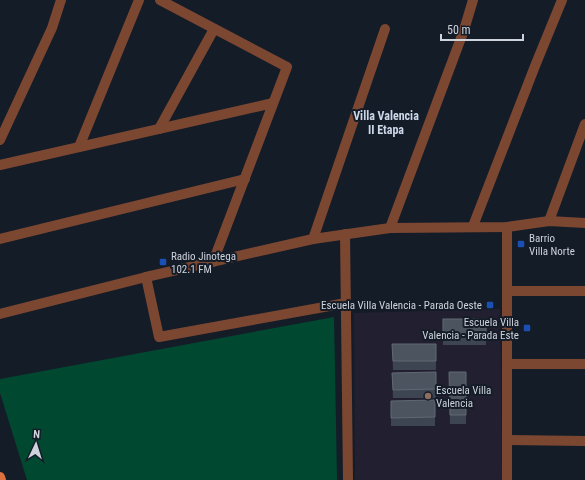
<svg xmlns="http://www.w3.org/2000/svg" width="585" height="480" font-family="'Roboto Condensed',sans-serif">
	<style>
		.education { fill: #222030 }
		.green { fill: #004830 }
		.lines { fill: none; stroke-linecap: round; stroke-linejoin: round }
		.minor { stroke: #7c4731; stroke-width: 10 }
		.major { stroke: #de703f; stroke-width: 10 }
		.wall { fill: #3c4551 }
		.building { fill: #4c5460; stroke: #606873 }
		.transit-dot { fill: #1a4fb4; stroke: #141c28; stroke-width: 1.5 }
		.education-dot { fill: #8d6e63; stroke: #141c28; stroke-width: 1.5 }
		.labels { text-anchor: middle; stroke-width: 4; stroke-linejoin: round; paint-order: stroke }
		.poi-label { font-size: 11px; fill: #cdd2db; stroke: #141c28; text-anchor: start }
		.neighbourhood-label { font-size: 12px; font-weight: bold; fill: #ccd7e8; stroke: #141c28 }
	</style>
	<rect width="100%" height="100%" fill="#141c28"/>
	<polygon class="education" points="500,309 502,480 355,480 354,313"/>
	<polygon class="green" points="334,317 337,480 27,480 0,393 0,379"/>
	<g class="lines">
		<g class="minor">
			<polyline points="160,0 287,67 213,262"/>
			<polyline points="159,129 214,29"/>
			<polyline points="0,140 52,28 61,0"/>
			<polyline points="79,147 139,0"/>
			<polyline points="0,165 273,103"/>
			<polyline points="549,221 585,124"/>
			<polyline points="473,226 535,66 562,0"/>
			<polyline points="507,227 507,480"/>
			<polyline points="390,228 464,30 473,0"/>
			<polyline points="345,234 348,480"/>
			<polyline points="0,239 245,179"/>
			<polyline points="313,239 385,29"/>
			<polyline points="146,277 159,337 346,303"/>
			<polyline points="507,291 585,291"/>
			<polyline points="0,314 146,277 313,239 390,228 507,227 549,221 585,223"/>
			<polyline points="507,364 585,364"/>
			<polyline points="507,440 585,441"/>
		</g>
		<polyline class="major" points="0,477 1,480"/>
	</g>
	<g class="wall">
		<rect x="443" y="319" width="43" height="26"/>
		<polygon points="392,344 436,361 436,370 393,370"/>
		<polygon points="436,372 436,398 393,398 392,373"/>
		<polygon points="449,372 466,372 466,424 450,424"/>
		<polygon points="435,400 435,426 391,426 391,401"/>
	</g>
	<g class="building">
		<rect x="443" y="319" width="43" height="17"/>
		<polygon points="392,344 436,344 436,361 393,361"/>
		<polygon points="436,372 436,389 393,390 392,373"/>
		<polygon points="449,372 466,372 466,415 450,415"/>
		<polygon points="435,400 435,417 391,418 391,401"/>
	</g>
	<g class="transit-dot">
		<rect x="517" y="240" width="8" height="8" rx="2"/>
		<rect x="159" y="258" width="8" height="8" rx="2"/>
		<rect x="486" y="301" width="8" height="8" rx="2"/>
		<rect x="523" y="324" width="8" height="8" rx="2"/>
	</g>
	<circle class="education-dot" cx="428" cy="396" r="4"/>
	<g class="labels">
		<g class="poi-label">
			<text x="529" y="242">Barrio<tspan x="529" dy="13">Villa Norte</tspan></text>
			<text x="171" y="260">Radio Jinotega<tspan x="171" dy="13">102.1 FM</tspan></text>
			<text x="482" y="309" text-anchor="end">Escuela Villa Valencia - Parada Oeste</text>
			<text x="519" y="326" text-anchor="end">Escuela Villa<tspan x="519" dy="13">Valencia - Parada Este</tspan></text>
			<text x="436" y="394">Escuela Villa<tspan x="436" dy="13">Valencia</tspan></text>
		</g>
		<g class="neighbourhood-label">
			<text x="386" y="120">Villa Valencia<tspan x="386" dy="14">II Etapa</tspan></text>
		</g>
	</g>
	<g transform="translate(36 444) rotate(4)" stroke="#141c28" stroke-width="3" paint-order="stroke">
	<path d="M0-3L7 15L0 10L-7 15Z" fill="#cdd2db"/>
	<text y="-6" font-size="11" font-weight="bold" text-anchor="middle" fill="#cdd2db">N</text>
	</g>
	<path d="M441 34v6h82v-6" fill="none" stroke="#cdd2db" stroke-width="2"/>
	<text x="447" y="34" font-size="12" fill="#cdd2db" stroke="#141c28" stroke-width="3" paint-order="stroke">50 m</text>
</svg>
